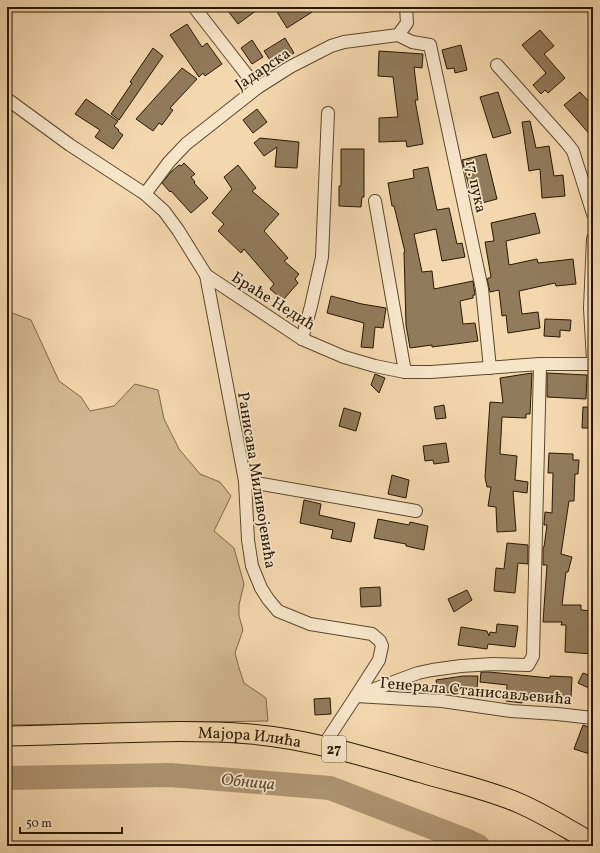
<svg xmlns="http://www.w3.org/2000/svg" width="600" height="853" font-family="Vollkorn,serif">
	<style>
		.green { fill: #d1b791; stroke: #7d6849 }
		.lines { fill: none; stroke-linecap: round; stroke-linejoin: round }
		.river { stroke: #ae9673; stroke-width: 24 }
		.building { fill: #927b5b; stroke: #291801 }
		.minor-casing { stroke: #5c482c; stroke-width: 14 }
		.primary-casing { stroke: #291801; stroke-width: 21 }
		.minor { stroke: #f7e5ca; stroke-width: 12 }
		.primary { stroke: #f3d7ae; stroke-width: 19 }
		.labels { text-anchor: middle; stroke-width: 3.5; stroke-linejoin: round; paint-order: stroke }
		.shield { fill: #f7e5ca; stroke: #67563d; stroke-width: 1 }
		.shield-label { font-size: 15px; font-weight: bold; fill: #291801 }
		.street-label { font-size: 16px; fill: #291801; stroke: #f7e5ca }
		.water-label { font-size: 17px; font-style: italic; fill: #5e4a2f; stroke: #f7e5ca }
	</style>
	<rect width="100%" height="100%" fill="#f3d7ae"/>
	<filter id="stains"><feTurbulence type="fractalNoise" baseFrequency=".005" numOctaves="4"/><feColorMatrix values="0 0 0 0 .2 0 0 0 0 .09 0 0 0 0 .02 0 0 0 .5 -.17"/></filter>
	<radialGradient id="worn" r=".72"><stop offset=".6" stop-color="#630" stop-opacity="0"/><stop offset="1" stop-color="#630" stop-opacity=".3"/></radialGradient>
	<polygon class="green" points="7,311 31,320 59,381 81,397 90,411 114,406 135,384 158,390 164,419 179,449 200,474 220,482 231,496 214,531 234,548 244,584 239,605 239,616 243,630 235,653 239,668 244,683 266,698 268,721 7,725"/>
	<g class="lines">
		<polyline class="river" points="7,778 170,775 330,788 465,840 478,846"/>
	</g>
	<g class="building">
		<polygon points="234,7 261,7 238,24 228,11"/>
		<polygon points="274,7 320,7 287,28"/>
		<polygon points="187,24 202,47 207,43 222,64 205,76 203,73 199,77 170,35"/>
		<polygon points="540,30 554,46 544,54 565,78 548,93 545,90 541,94 533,85 546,73 522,45"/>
		<polygon points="285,38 294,53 282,60 279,55 270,60 264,51"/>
		<polygon points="252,40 263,57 252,64 241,48"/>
		<polygon points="461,45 467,70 455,73 454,68 447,69 442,50"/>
		<polygon points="153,48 163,56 119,120 111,114 132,83 130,82"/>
		<polygon points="379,51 423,54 422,68 414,67 418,100 415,100 423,144 407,147 406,141 379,142 379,118 398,117 393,77 378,76"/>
		<polygon points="182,68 197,79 170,108 173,110 162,125 159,123 153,131 136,119"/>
		<polygon points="498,92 511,133 493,138 480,97"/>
		<polygon points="580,92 593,106 593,138 564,105"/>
		<polygon points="86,99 118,121 114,126 119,130 118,131 123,135 113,149 95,137 100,130 75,114"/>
		<polygon points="257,109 267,122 253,133 243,120"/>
		<polygon points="530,121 536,148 549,146 554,176 563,175 565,196 542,198 540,169 529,171 522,122"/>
		<polygon points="260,138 299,142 297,168 275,167 277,147 264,156 254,143"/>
		<polygon points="341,149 364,149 364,197 362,197 361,207 339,206 339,186 341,186"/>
		<polygon points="486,154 497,199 482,203 479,188 470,190 462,160"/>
		<polygon points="184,163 195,174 191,177 195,182 194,183 208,198 191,213 171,191 170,192 162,183 171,172 179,165 181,166"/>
		<polygon points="238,165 256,188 252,191 279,214 264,231 288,258 284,261 299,274 295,279 298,283 283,300 270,289 274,284 244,249 241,253 218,231 224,224 212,213 232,189 224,177"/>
		<polygon points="428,167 437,210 449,208 457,244 462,243 465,257 442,261 436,229 414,234 422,272 432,271 434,289 473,281 475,295 473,295 473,298 460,301 463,324 475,323 478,341 432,347 432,345 410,348 406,325 404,252 405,252 394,206 392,206 388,183 414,178 413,170"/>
		<polygon points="535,213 540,233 506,241 509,265 537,259 538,263 573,259 576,284 556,286 555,283 519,291 522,314 538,312 540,328 508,333 506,315 502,316 499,290 490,292 487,279 491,277 485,242 494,241 491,223"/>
		<polygon points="331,296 362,304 386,308 383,328 375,327 373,348 361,347 364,323 327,313"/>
		<polygon points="545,319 571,320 570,331 560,330 560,337 544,336"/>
		<polygon points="532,373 530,414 526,414 526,418 502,417 500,454 517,456 515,480 528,482 527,493 513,491 516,531 497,532 496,507 488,506 491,487 487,487 485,477 490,402 503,403 500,378"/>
		<polygon points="547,373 587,375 586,399 547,397"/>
		<polygon points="375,374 385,378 379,393 371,385"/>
		<polygon points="444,405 446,418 436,419 434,407"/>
		<polygon points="583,407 593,407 593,428 582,428"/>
		<polygon points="344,408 361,413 356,431 339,426"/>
		<polygon points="446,443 449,462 434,464 433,460 425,461 423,446"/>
		<polygon points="549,453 573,454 573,460 579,460 578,474 575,474 574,501 569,501 561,554 572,557 568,572 566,572 562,605 581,605 581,610 593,611 593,654 565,652 566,625 561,625 562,622 543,622 547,565 543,565 543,547 544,547 547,525 544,525 544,523 545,512 552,513 553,473 548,473"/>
		<polygon points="392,475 409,480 406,498 388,494"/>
		<polygon points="304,500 321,504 319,515 355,523 351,542 331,538 333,530 300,523"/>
		<polygon points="378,519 409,525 410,522 428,526 424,550 406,546 406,544 374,538"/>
		<polygon points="507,543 528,545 528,564 518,563 515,593 494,591 496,568 504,569"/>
		<polygon points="380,587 381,606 361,607 360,588"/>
		<polygon points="467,590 472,600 454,612 448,599"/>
		<polygon points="497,624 518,626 515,647 488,644 487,649 458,645 461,627 487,631 489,636 490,632 496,633"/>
		<polygon points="481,672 489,672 550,678 550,676 572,677 571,697 523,695 522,703 506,701 507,685 480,682"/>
		<polygon points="583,673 593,677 593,690 578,683"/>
		<polygon points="463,676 478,676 477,689 458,689 458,691 444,693 443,689 438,690 436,680"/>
		<polygon points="330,698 331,714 315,715 314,699"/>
		<polygon points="583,725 593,729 593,755 574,749"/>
	</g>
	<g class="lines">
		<defs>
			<g id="minor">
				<polyline points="194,7 257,88"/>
				<polyline points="398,35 412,42 430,45 482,289 490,368"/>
				<polyline points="497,65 566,142 573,151 593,214"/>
				<polyline points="7,99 70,145 145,194 164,211 178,230 206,275 302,339 344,357 375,366 405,372 431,372 540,364 593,364"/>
				<polyline points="145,194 169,162 186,144 257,88 290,67 331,46 344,42 398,35 407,23 406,7"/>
				<polyline points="375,201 405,372"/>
				<polyline points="593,239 590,308 593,360"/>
				<polyline points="206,275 245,481 248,540 252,566 261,588 268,599 278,611 310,624 372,634 380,641 382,646 379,660 356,696 442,701 511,711 557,714 593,718"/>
				<polyline points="302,339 311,306 322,257 328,113"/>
				<polyline points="245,481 416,511"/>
				<polyline points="323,746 356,696 418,673 432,670 461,666 493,664 528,665 533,656 540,364"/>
			</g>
			<g id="primary">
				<path id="s1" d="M7,736C88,735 170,728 250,734C309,739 366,757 422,773C455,783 490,790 521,804C546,815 569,830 593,843"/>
			</g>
		</defs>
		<use href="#minor" class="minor-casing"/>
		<use href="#primary" class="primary-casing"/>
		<use href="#minor" class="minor"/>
		<use href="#primary" class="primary"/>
	</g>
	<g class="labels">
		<rect class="shield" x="322" y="736" width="24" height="26" rx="3"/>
		<g class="shield-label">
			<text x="334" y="754">27</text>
		</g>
		<g class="street-label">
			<text transform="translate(262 68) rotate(-34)" y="6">Јадарска</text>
			<text transform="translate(477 186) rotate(78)" y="6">17. пука</text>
			<text transform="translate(274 300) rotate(32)" y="6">Браће Недић</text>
			<text transform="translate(258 480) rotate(81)" y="6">Ранисава Миливојевића</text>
			<text transform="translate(476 690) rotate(5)" y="6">Генерала Станисављевића</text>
			<text dy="6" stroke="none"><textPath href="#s1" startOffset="243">Мајора Илића</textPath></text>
		</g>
		<g class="water-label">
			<text transform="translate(248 781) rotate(5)" y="6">Обница</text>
		</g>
	</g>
	<rect width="600" height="853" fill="none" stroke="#f3d7ae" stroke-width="24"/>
	<rect x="8" y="8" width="584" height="837" fill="none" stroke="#291801" stroke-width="2"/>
	<rect x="12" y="12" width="576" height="829" fill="none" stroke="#291801"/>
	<path d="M20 827v6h102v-6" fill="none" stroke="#291801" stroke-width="2"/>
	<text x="26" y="827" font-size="12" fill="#291801" stroke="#f7e5ca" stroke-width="3" paint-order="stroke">50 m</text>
	<rect width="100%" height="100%" filter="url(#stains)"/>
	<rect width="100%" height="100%" fill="url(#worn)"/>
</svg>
